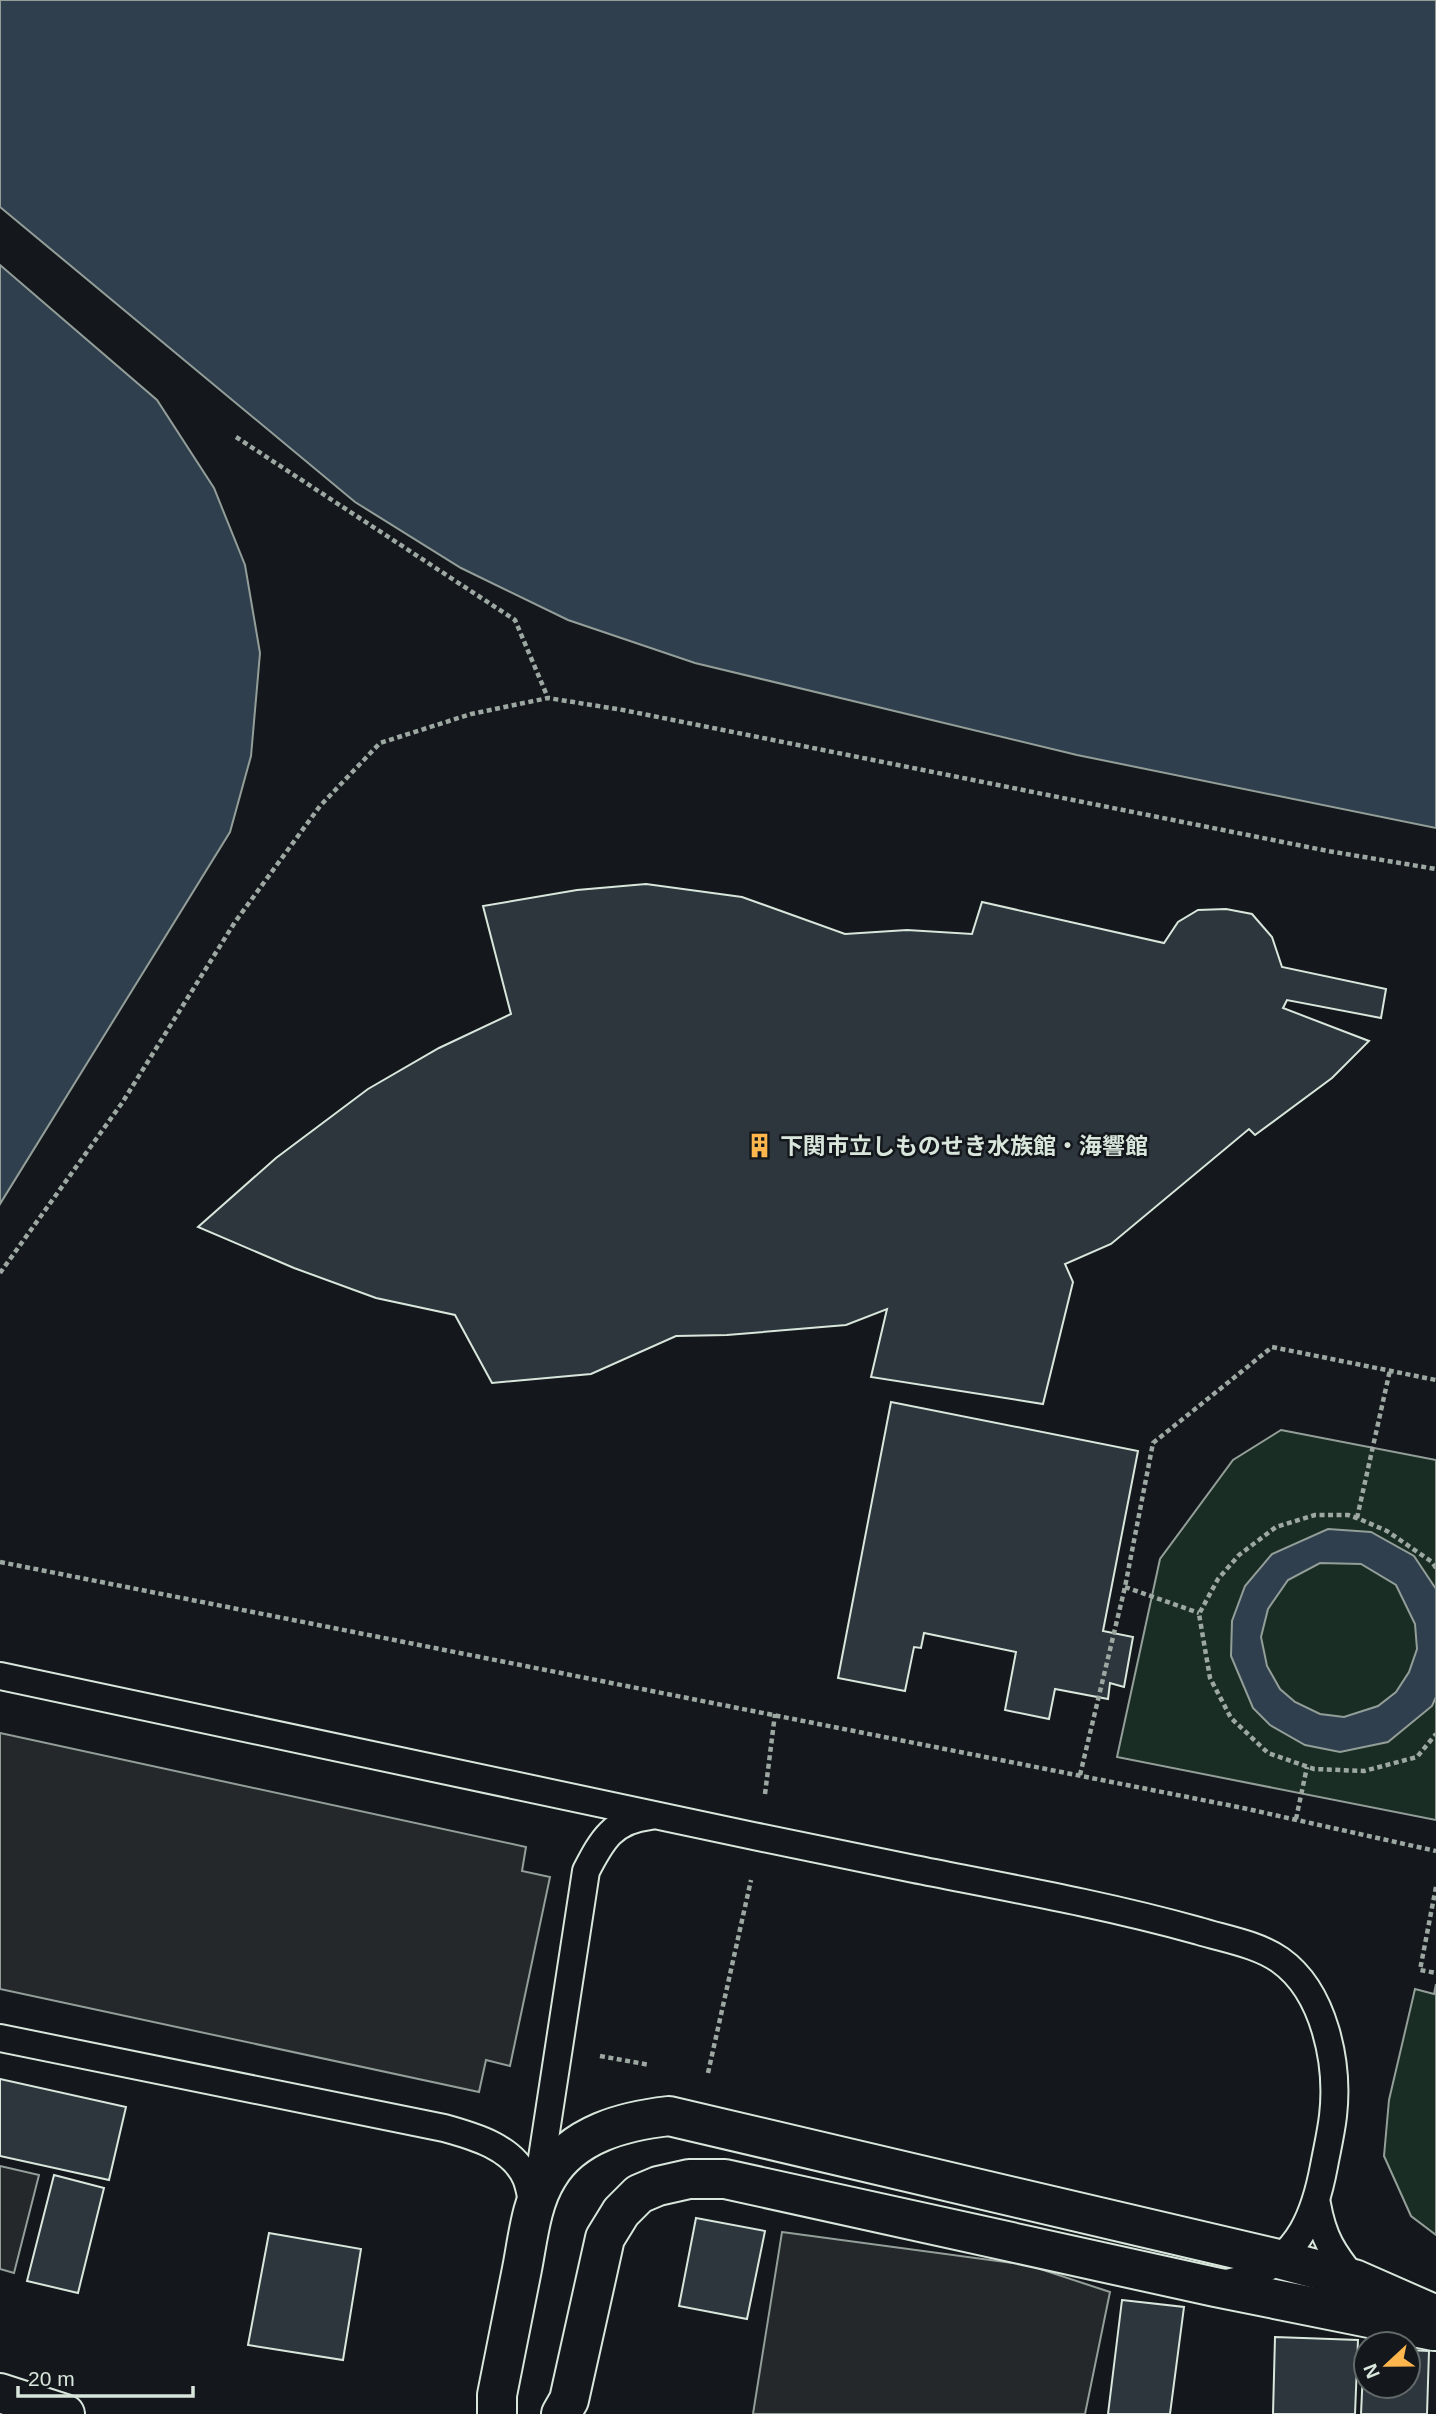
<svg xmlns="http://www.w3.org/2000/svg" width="1436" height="2414" font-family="Arial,'Noto Sans JP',sans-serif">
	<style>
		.green { fill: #1a2d24; stroke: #939e99; stroke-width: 2 }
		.parking { fill: #24282b; stroke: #939e99; stroke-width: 2 }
		.water { fill: #2f3f4d; stroke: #939e99; stroke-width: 2; fill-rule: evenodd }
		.building { fill: #2c363c; stroke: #d8e6dc; stroke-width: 2 }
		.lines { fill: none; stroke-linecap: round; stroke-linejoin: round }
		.lane-casing { stroke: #d8e6dc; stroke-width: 30 }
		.secondary-casing { stroke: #d8e6dc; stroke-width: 42 }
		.highway-casing { stroke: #d8e6dc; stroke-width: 42 }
		.path { stroke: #9da8a2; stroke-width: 4.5; stroke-dasharray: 5 3.5; stroke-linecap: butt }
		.lane { stroke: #14181c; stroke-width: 26 }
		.secondary { stroke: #14181c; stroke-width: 38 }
		.highway { stroke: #14181c; stroke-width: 38 }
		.labels { text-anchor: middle; stroke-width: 5; stroke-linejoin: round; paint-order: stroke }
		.poi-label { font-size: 23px; font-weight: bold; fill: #d8e6dc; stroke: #14181c; text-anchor: start }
	</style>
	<rect width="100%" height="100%" fill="#14181c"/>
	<g class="green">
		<polygon points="1281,1430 1436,1460 1436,1820 1117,1757 1160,1559 1233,1460"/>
		<polygon points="1436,1984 1436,2235 1411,2216 1384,2156 1389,2100 1415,1989 1434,1994"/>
	</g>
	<g class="parking">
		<polygon points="0,1733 526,1847 522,1871 550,1877 510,2066 486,2060 479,2092 0,1989"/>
		<polygon points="0,2166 39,2175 14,2273 0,2269"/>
		<polygon points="782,2232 1028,2265 1110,2292 1085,2414 753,2414"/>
	</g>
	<g class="water">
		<polygon points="0,0 1436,0 1436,828 1077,755 695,663 568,620 461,568 355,502 0,207"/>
		<polygon points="0,265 157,400 214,488 245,565 260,653 251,756 230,832 0,1204"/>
		<path d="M1328,1529L1371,1532L1414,1556L1436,1589V1697L1432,1706L1388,1742L1340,1752L1305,1745L1270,1725L1253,1708L1231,1656L1232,1621L1245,1586L1272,1554ZM1320,1563L1361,1564L1396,1585L1415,1624L1417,1649L1409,1672L1396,1692L1378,1706L1344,1717L1320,1714L1295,1702L1280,1689L1267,1666L1261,1637L1268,1609L1288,1580Z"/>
	</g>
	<g class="building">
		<polygon points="646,884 742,897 845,934 907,930 972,934 982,902 1164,943 1178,922 1198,910 1226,909 1252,914 1272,937 1282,967 1386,989 1381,1018 1287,1000 1283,1008 1369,1041 1332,1078 1255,1135 1249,1129 1111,1244 1065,1264 1073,1282 1043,1404 871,1377 887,1309 846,1325 727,1335 676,1336 591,1374 492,1383 455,1315 376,1298 294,1268 198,1227 276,1158 368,1089 439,1048 511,1014 483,906 577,890"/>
		<polygon points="891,1402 1138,1451 1103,1631 1133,1637 1124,1687 1110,1683 1108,1699 1055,1689 1049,1719 1005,1710 1016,1652 924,1633 921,1648 914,1647 905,1691 838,1678"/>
		<polygon points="0,2079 126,2107 109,2180 0,2156"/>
		<polygon points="54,2175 104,2188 78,2293 27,2281"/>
		<polygon points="696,2218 765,2231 747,2319 679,2306"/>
		<polygon points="269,2233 361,2249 343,2360 248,2345"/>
		<polygon points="1122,2300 1184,2307 1170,2414 1108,2414"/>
		<polygon points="1275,2337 1358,2340 1355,2414 1273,2414"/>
		<polygon points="1364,2349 1366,2349 1366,2386 1408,2386 1408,2350 1429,2351 1427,2414 1361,2414"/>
	</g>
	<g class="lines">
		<defs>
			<g id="lane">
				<path d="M0,1676C305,1741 609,1807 914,1869C1010,1888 1106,1905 1199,1931C1225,1939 1257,1944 1280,1960C1325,1992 1339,2064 1333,2116C1331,2133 1327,2150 1324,2166C1315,2214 1300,2254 1252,2276C1242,2280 1230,2282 1219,2285"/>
				<path d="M0,2038L444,2128C473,2136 513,2147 526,2178C530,2187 531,2199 534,2210"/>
				<path d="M538,2184L586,1871C602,1840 613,1820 650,1816"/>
				<path d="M1317,2204C1323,2238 1333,2253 1354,2279"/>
			</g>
			<g id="secondary">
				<path d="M497,2414V2395C505,2353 514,2311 522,2269C528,2238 531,2203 548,2176C573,2134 624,2121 669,2116L1278,2259L1354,2279L1436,2315"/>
				<polyline points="561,2414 569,2400 605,2238 621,2212 639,2194 658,2186 689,2179 725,2179 1215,2287 1434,2331"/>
			</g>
			<polyline id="highway" points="0,2393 65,2414"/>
		</defs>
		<use href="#lane" class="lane-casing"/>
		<use href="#secondary" class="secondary-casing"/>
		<use href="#highway" class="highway-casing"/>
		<g class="path">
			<polyline points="236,437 515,620 548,698"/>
			<polyline points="0,1273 122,1103 235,922 320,806 380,743 471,714 548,698 623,710 1328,851 1436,869"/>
			<polyline points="1357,1518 1390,1370"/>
			<polyline points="0,1562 1243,1808 1436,1851"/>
			<polyline points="1436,1568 1432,1562 1387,1531 1357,1518 1348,1515 1315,1515 1276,1527 1239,1555 1218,1579 1199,1614 1210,1678 1231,1718 1268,1753 1314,1769 1364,1771 1417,1757 1436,1734"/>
			<polyline points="1125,1587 1199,1613"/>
			<polyline points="1080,1775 1125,1587 1153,1443 1272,1347 1436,1380"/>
			<polyline points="765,1794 775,1714"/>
			<polyline points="1296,1819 1307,1767"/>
			<polyline points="1436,1887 1420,1970 1436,1973"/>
			<polyline points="600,2056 650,2065"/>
			<polyline points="708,2073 751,1880"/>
		</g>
		<use href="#lane" class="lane"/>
		<use href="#secondary" class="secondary"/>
		<use href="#highway" class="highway"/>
	</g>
	<defs>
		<symbol id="building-bare" viewBox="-9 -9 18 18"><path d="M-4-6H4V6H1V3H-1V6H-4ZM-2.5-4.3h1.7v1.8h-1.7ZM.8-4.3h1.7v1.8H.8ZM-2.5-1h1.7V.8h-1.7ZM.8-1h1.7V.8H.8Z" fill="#ffb74d" stroke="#14181c" stroke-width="2.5" paint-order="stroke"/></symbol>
	</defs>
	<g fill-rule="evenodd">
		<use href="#building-bare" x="742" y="1128" width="35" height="35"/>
	</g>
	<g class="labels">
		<g class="poi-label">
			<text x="780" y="1154">下関市立しものせき水族館・海響館</text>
		</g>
	</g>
	<g transform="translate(1387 2365) rotate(248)"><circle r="33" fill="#14181c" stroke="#626a69" stroke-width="2"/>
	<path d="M0-5L12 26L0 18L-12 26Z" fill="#ffb74d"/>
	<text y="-10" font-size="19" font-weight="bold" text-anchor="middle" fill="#d8e6dc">N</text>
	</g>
	<path d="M18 2386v10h175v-10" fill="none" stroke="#d8e6dc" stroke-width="3.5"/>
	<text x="28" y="2386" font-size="21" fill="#d8e6dc" stroke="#14181c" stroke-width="5" paint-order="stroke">20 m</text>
</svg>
